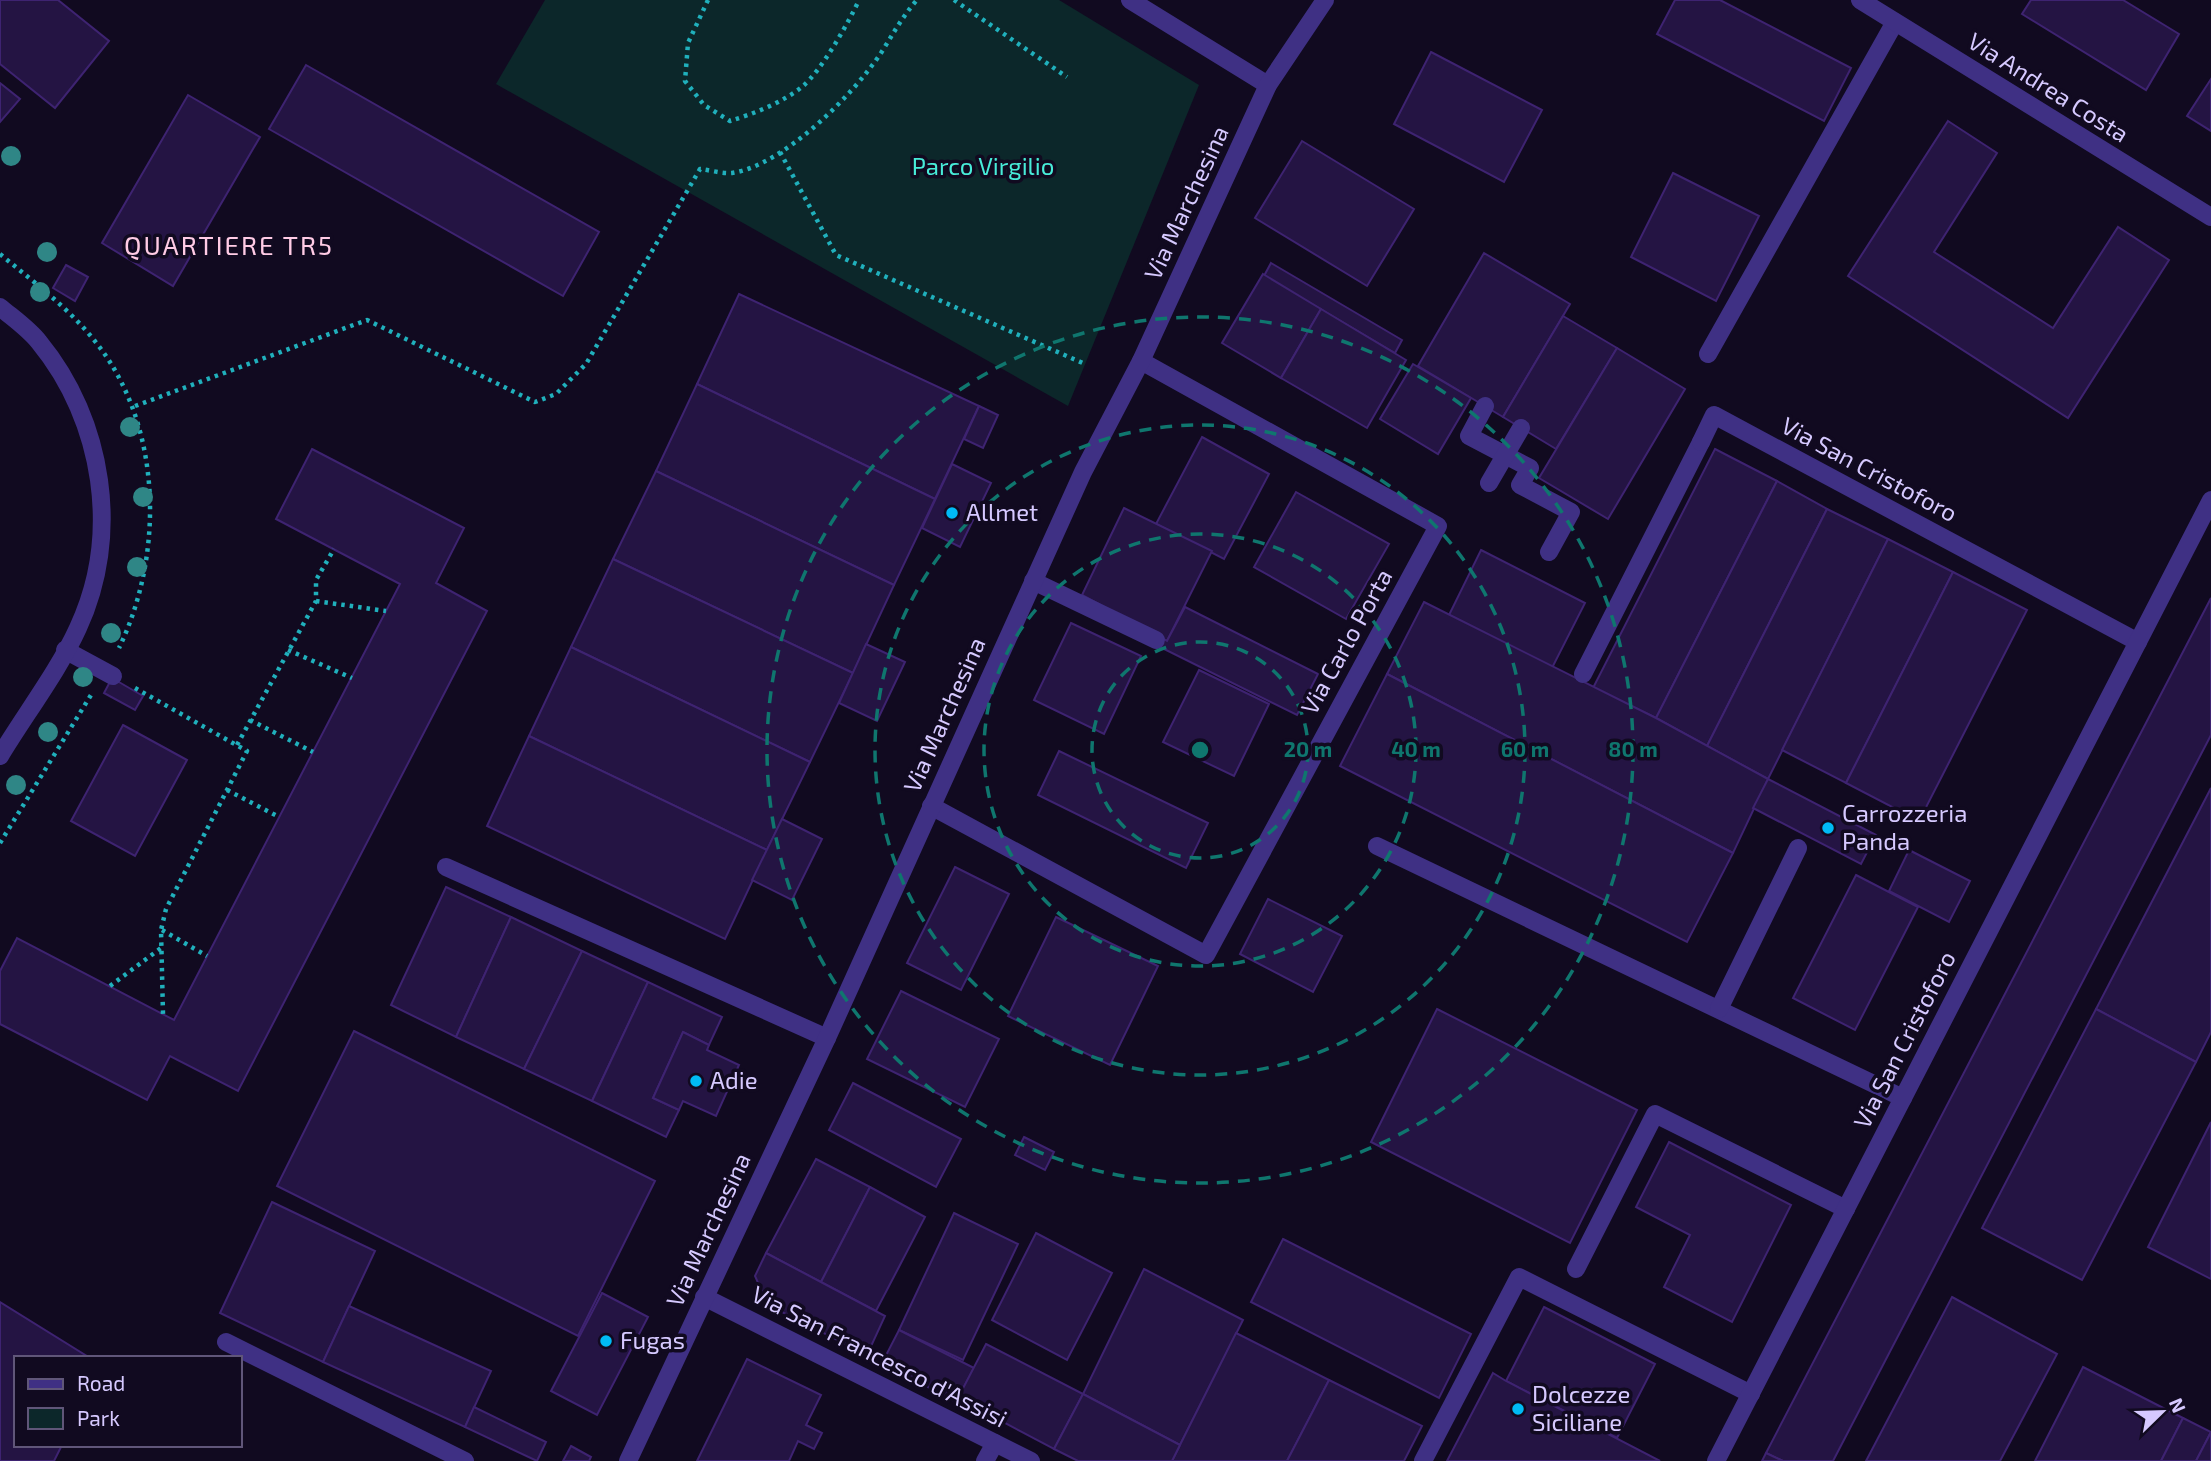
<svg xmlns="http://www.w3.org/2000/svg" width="2211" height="1461" font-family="'Exo 2',sans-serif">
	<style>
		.green { fill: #0c272a }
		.building { fill: #241443; stroke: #3e2371; stroke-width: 2 }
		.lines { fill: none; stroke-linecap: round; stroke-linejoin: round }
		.path { stroke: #20b0bc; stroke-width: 4.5; stroke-dasharray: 3.5 5; stroke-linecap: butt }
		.lane { stroke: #3f3084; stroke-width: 18 }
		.street { stroke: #3f3084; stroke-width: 18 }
		.tree { fill: #2f8686 }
		.ring { fill: none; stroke: #0f766e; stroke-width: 3.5; stroke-dasharray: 12 9 }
		.poi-dot { fill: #00baf4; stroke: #110a20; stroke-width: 2.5 }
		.labels { text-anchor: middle; stroke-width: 7; stroke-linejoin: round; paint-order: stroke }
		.street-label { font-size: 24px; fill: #d6c9ff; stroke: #110a20 }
		.park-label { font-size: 24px; fill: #48ecd9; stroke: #110a20 }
		.poi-label { font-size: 24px; fill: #d6c9ff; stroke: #110a20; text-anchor: start }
		.neighbourhood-label { font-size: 26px; letter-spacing: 2px; fill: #ffcbe5; stroke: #110a20 }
		.centre { fill: #0f766e; stroke: #110a20; stroke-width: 3.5 }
		.ring-label { font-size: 21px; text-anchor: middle; font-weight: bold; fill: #0f766e; stroke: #110a20; stroke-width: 7; stroke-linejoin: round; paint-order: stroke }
	</style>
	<rect width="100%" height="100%" fill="#110a20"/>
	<polygon class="green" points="545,0 1059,0 1199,85 1068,406 496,84"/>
	<g class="building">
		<polygon points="0,0 58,0 109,41 55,108 0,64"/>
		<polygon points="1675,0 1720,0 1851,68 1824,121 1657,34"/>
		<polygon points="2031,0 2123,0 2179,34 2146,90 2022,14"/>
		<polygon points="1431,52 1542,110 1504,182 1394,124"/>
		<polygon points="306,65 599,232 563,296 269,129"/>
		<polygon points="2211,79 2211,131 2187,116"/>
		<polygon points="0,83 20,99 0,122"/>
		<polygon points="188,95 260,137 173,286 102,243"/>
		<polygon points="1948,121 1997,153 1934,252 2053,328 2118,227 2169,260 2068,418 1848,276"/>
		<polygon points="1302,141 1414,209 1367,286 1255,218"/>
		<polygon points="1673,173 1759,216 1716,301 1631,257"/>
		<polygon points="1484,253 1570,304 1503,417 1418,366"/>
		<polygon points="1271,263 1402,340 1395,353 1264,276"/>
		<polygon points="66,265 88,277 75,301 53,288"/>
		<polygon points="1263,274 1321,309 1281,378 1222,343"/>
		<polygon points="739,294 979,406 935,499 697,384"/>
		<polygon points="1321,309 1406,360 1367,428 1281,378"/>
		<polygon points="1563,316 1617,348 1556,449 1503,417"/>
		<polygon points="1617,348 1685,389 1608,519 1539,478"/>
		<polygon points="1413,364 1471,398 1438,454 1380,419"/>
		<polygon points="697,384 935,499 894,585 656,471"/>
		<polygon points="979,406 998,415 983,448 964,439"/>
		<polygon points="1202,437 1269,474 1224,559 1156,524"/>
		<polygon points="312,449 464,528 436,583 487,611 238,1091 170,1056 147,1100 0,1024 0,971 17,938 174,1020 400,584 276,519"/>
		<polygon points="1715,449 1777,481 1656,718 1593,688"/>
		<polygon points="952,464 991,483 960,547 922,528"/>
		<polygon points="656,471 894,585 853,673 613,559"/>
		<polygon points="1777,481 1827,509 1707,746 1656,718"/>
		<polygon points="1296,492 1389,544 1346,619 1254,567"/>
		<polygon points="1124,508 1212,551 1167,641 1082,595"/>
		<polygon points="1827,509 1888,539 1768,779 1707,746"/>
		<polygon points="1888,539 1953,572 1846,783 1782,750"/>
		<polygon points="1481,550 1585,603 1552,668 1449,615"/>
		<polygon points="613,559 853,673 810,762 571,647"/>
		<polygon points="1953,572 2027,610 1919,821 1846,783"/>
		<polygon points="2211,598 2211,735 1833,1461 1783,1461 1766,1453"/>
		<polygon points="1424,602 1656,718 1768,779 1733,853 1387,674"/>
		<polygon points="1185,607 1318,674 1297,715 1154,644 1158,636 1167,641"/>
		<polygon points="1071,623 1141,656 1104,734 1034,700"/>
		<polygon points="866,644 905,662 877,721 839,703"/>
		<polygon points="571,647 810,762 767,850 529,736"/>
		<polygon points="1199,670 1269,704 1234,776 1163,742"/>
		<polygon points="1387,674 1733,853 1687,942 1340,766"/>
		<polygon points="112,678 143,696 135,710 104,693"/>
		<polygon points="123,725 187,760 135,856 71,821"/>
		<polygon points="529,736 767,850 725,939 487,826"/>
		<polygon points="1059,751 1208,823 1186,868 1038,795"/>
		<polygon points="1768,779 1876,835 1861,864 1753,808"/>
		<polygon points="2211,788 2211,1032 2196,1062 2096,1009"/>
		<polygon points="782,819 822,839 792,900 752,880"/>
		<polygon points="1909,850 1970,881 1949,922 1889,891"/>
		<polygon points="955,867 1009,894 961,990 907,963"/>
		<polygon points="1856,875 1918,907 1855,1030 1793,998"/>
		<polygon points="446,887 511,917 456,1037 391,1005"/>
		<polygon points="1268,899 1342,936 1313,992 1240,954"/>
		<polygon points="511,917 582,951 524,1069 456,1037"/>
		<polygon points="1056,917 1158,966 1110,1065 1008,1016"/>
		<polygon points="582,951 648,982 592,1101 524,1069"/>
		<polygon points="648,982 722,1017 709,1045 683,1032 653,1098 679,1110 666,1137 592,1101"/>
		<polygon points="901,991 999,1039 965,1107 867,1059"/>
		<polygon points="1437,1009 1637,1110 1570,1243 1371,1142"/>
		<polygon points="2096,1009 2196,1062 2082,1280 1982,1228"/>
		<polygon points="354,1031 655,1181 578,1336 277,1186"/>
		<polygon points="683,1032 709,1045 707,1050 739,1065 716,1116 683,1101 679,1110 653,1098"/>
		<polygon points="853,1083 961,1139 936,1187 829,1130"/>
		<polygon points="2211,1122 2211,1279 2148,1247"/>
		<polygon points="1024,1137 1054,1152 1045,1170 1015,1155"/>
		<polygon points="1669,1142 1791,1205 1732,1322 1664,1287 1690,1235 1636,1207"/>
		<polygon points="816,1159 870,1187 821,1282 766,1253"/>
		<polygon points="870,1187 925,1217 876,1311 821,1282"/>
		<polygon points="272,1202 375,1251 323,1362 220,1313"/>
		<polygon points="954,1213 1018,1244 963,1360 899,1330"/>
		<polygon points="1036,1233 1112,1273 1067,1360 992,1320"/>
		<polygon points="1283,1239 1471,1334 1439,1398 1251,1302"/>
		<polygon points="766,1253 885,1316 867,1355 768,1305 755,1276"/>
		<polygon points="1144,1269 1243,1320 1180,1445 1083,1394"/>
		<polygon points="602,1293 648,1317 597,1415 551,1391"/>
		<polygon points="1952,1297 2057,1354 2000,1461 1866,1461"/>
		<polygon points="0,1302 90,1358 16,1358 16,1445 62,1445 54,1461 0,1461"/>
		<polygon points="349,1306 491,1371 465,1427 323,1362"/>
		<polygon points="1544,1307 1655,1364 1617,1438 1506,1381"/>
		<polygon points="899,1330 974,1368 956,1402 882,1363"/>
		<polygon points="1236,1333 1329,1380 1287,1461 1172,1461"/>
		<polygon points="986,1344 1083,1394 1054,1449 958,1398"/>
		<polygon points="747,1359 821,1395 806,1425 822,1433 814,1449 798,1441 789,1461 697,1461"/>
		<polygon points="2083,1367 2183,1418 2161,1461 2035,1461"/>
		<polygon points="1493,1373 1506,1381 1660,1461 1447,1461"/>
		<polygon points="1329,1380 1422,1426 1404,1461 1287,1461"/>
		<polygon points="1083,1394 1180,1445 1172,1461 1078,1461 1054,1449"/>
		<polygon points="474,1407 546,1442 537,1461 465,1427"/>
		<polygon points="2183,1418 2211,1432 2196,1461 2161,1461"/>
		<polygon points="2211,1432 2211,1461 2196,1461"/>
		<polygon points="571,1446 591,1457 589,1461 563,1461"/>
		<polygon points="1766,1453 1783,1461 1762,1461"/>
	</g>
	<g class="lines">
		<g class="path">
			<path d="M708,0L688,43L685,81L704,105L730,121C753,114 784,102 803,86C821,71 849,22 859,0"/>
			<polyline points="954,0 1067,77"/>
			<polyline points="780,152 836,255 1085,364"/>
			<path d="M0,254C36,284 73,311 101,349C163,433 163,557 119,648"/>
			<path d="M135,406L367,320L535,402L556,394L586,364L700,169C710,170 722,174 732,173C784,165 853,95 881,53C893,34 902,17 917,0"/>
			<polyline points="316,601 386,611"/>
			<polyline points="288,650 352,678"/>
			<polyline points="135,688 247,751 166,909 161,930 163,1014"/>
			<polyline points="250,720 313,752"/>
			<polyline points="237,745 316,601 316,580 334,549"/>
			<polyline points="227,790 279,817"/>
			<polyline points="0,843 91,695"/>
			<polyline points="162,930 207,956"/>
			<polyline points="110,986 161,948"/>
		</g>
		<g class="lane">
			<polyline points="1708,354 1895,22"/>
			<polyline points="1485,406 1469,436 1530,468 1520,485 1571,512 1549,552"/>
			<polyline points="1489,483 1521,428"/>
			<polyline points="1033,581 1156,640"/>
			<polyline points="65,650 113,676"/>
			<polyline points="1583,674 1701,442"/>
			<polyline points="1377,846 1903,1098"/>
			<polyline points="446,867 827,1038"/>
			<polyline points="1719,1009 1798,848"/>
			<polyline points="1576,1269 1655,1114 1846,1209"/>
			<polyline points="226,1342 465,1461"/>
			<polyline points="985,1461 995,1443"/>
			<polyline points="1423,1461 1519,1277 1751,1394"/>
		</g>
		<g class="street">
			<polyline points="1130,0 1268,85"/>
			<polyline points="1860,0 2211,217"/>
			<path d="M0,307C13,318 29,329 39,342C104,421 121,536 78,628C59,670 24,716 0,756"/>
			<polyline points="1701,442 1714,415 2138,642"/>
			<polyline points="931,806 1206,955 1438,526 1141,361"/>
			<polyline points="704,1297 1031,1461"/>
			<polyline points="628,1461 827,1038 1083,472 1141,361 1268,85 1325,0"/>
			<polyline points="1716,1461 2211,500"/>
		</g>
	</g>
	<g class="tree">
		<circle cx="11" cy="156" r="10"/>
		<circle cx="47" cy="252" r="10"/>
		<circle cx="40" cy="292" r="10"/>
		<circle cx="130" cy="427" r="10"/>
		<circle cx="143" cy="497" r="10"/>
		<circle cx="137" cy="567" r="10"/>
		<circle cx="111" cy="633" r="10"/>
		<circle cx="83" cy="677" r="10"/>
		<circle cx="48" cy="732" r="10"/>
		<circle cx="16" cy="785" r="10"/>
	</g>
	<g class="ring">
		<circle cx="1200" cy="750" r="108"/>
		<circle cx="1200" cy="750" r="216"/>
		<circle cx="1200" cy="750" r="325"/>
		<circle cx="1200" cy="750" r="433"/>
	</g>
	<g class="poi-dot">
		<circle cx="952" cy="513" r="7"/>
		<circle cx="1828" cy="828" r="7"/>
		<circle cx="696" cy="1081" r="7"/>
		<circle cx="606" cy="1341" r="7"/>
		<circle cx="1518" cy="1409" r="7"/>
	</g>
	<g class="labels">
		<g class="street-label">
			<text transform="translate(2048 88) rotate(32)" y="8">Via Andrea Costa</text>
			<text transform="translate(1187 203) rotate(-65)" y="8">Via Marchesina</text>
			<text transform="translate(1869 470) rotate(28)" y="8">Via San Cristoforo</text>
			<text transform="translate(1347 642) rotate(-61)" y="8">Via Carlo Porta</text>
			<text transform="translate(945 715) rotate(-66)" y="8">Via Marchesina</text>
			<text transform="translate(1905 1040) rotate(-63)" y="8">Via San Cristoforo</text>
			<text transform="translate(709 1230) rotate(-65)" y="8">Via Marchesina</text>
			<text transform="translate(879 1357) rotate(27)" y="8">Via San Francesco d'Assisi</text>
		</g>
		<g class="park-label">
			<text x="983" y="175">Parco Virgilio</text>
		</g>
		<g class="poi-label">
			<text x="966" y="521">Allmet</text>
			<text x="1842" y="822">Carrozzeria<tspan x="1842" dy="28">Panda</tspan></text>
			<text x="710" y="1089">Adie</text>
			<text x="620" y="1349">Fugas</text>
			<text x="1532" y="1403">Dolcezze<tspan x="1532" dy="28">Siciliane</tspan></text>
		</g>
		<g class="neighbourhood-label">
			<text x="229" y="255">QUARTIERE TR5</text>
		</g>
	</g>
	<circle cx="1200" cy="750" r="10" class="centre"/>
	<g class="ring-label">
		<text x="1308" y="757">20 m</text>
		<text x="1416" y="757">40 m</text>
		<text x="1525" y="757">60 m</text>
		<text x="1633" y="757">80 m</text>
	</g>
	<rect x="14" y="1356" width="228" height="91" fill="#110a20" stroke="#605679" stroke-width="2"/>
	<rect x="28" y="1379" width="35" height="10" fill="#3f3084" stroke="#605679" stroke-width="2"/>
	<text x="77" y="1391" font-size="21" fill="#d6c9ff">Road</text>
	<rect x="28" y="1408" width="35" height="21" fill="#0c272a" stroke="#605679" stroke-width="2"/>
	<text x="77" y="1426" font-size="21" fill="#d6c9ff">Park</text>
	<g transform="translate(2162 1412) rotate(67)" stroke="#110a20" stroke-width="5" paint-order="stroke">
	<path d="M0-5L12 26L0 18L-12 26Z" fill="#d6c9ff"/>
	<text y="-10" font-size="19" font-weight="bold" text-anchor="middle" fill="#d6c9ff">N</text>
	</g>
</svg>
